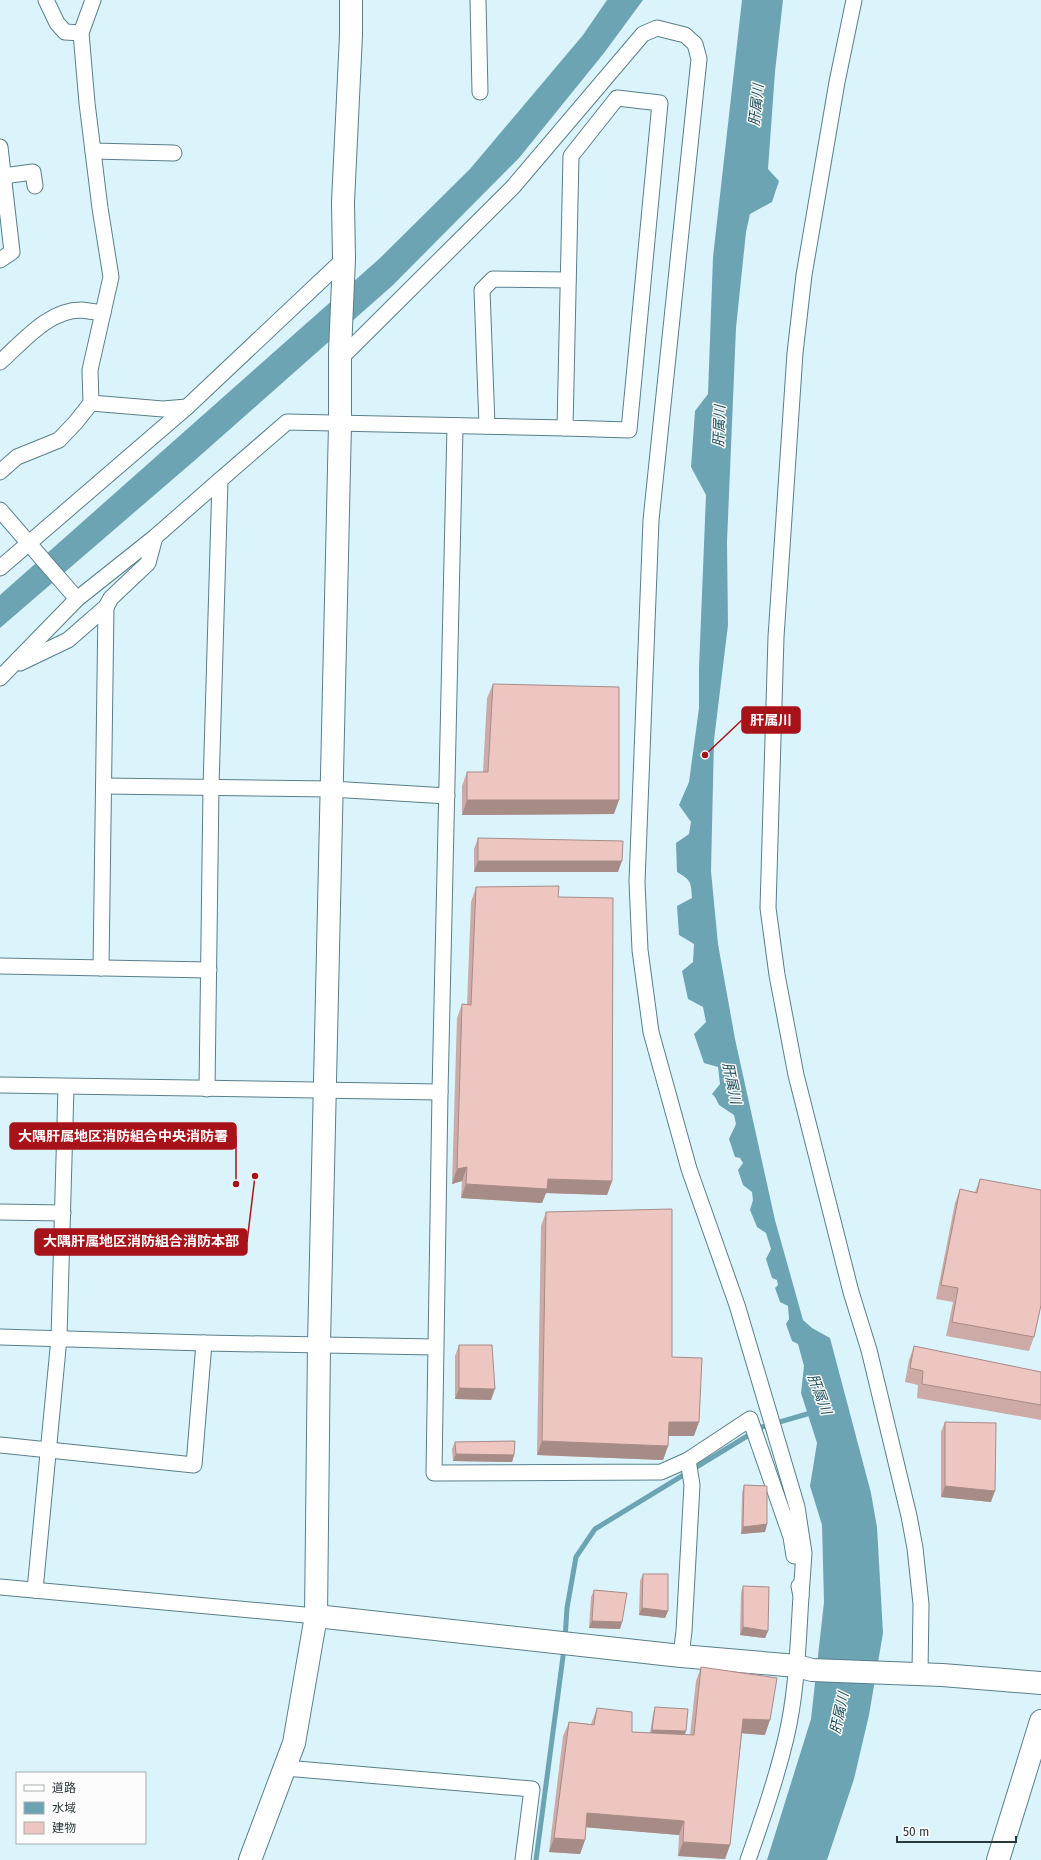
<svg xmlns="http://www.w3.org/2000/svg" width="1041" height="1860" font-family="'Fira Sans','Noto Sans JP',sans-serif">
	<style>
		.water { fill: #6da4b3 }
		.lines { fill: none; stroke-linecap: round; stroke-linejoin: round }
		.stream { stroke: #6da4b3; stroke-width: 5 }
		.street-casing { stroke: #587f8a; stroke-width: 17 }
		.secondary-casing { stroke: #587f8a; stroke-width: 24 }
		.street { stroke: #fff; stroke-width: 15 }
		.secondary { stroke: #fff; stroke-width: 22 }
		.wall { fill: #cdaaa6 }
		.shaded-wall { fill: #a78b87 }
		.building { fill: #eec6c1; stroke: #a78b87 }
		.labels { text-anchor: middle; stroke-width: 3; stroke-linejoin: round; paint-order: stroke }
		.water-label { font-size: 14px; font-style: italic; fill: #20505c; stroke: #fcfcfc }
		.leader { fill: none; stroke: #a8131a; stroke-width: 1.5 }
		.callout-dot { fill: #a8131a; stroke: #fcfcfc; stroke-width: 1.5 }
		.callout { fill: #a8131a; stroke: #a8131a; stroke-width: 1.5 }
		.callout-label { font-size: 14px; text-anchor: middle; font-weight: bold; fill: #fff }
	</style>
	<rect width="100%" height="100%" fill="#dbf4fc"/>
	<g class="water">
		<polygon points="607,0 643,0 604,53 519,158 393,285 194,461 0,628 0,595 379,259 470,169 583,35"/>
		<path d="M742,0H783L775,72L768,169L779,181L772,202L750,214L746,232L736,328L727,542L728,625L714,740L711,871L718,944L735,1039L775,1220L803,1320L812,1328L830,1338L871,1493L877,1527L883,1633L869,1715L854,1779L827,1860H767L811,1719L824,1602L822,1525L810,1486L817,1443L801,1393L804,1366L798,1344L792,1341L786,1324L789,1319L788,1306L780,1302L775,1288L778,1285L777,1280L772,1278L766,1259L771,1249L766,1233L757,1227L750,1210L753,1200L752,1192L743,1185L738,1170L743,1163L740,1158L735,1157L729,1139L736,1124L734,1115L719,1105L715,1097L712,1094L720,1084L718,1067L704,1063L694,1034L706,1022L703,1007L688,999L682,971L693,962L694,944L679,935L677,906L692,898C691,882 691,880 677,872L676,843L689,834L691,822L679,805L689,782L699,708V668L706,495L691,467L695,411L708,394L713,257Z"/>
	</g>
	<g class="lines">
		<g class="stream">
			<polyline points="565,1639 567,1608 576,1557 595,1529 762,1427 814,1412"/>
			<polyline points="536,1860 564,1649"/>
		</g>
		<defs>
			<g id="street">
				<polyline points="46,0 57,23 65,32 81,33"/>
				<polyline points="478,0 480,92"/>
				<polyline points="854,0 837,82 804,275 795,353 776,637 768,908 777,975 796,1075 851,1292 869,1350 909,1516 915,1548 921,1604 920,1674"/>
				<polygon points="617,98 660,103 629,430 565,428 571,156"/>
				<polyline points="0,147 12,252 0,260"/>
				<polyline points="93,151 174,153"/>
				<polyline points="3,176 33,172 35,186"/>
				<polyline points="340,359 513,187 643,34 657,28 685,35 695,44 699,59 651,520 637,882 640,950 651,1032 689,1169 737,1305 797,1507 804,1553 801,1596"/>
				<path d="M0,362C23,342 48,310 81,310C89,311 96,312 103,313"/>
				<polyline points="91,403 163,409 187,407"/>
				<polyline points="455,426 440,1092 434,1473 661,1472 688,1460 750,1419 791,1537 794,1556"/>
				<polyline points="487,426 482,290 493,279 568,280"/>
				<polyline points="0,472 17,457 59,440 76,422 91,403 90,370 111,277 100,208 87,103 81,33 93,0"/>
				<polyline points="0,510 77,599"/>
				<polyline points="0,568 187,407 344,259"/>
				<polyline points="20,663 68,640 106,607 111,598 148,563 155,537"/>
				<polyline points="0,678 77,599 155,537 220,480"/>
				<polyline points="104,786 331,789 447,796"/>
				<polyline points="0,966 209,970"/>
				<polyline points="101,968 106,607"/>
				<polyline points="0,1085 440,1092"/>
				<polyline points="207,1089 211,787 220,480 287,422 565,428"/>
				<polyline points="0,1212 63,1213"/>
				<polyline points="0,1337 204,1343 435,1347"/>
				<polyline points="0,1445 194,1465 204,1343"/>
				<polyline points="0,1587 316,1616"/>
				<polyline points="35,1590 59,1338 66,1087"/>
				<polyline points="681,1656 684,1631 692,1485 688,1460"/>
				<polyline points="285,1768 532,1789 523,1860"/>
				<path d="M748,1860C762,1820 776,1780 786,1738C797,1692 798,1643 801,1596L799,1586"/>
			</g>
			<g id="secondary">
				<polyline points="316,1616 681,1656 797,1666 812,1670 942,1675 1041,1683"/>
				<polyline points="250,1860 294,1743 316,1616 319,1344 340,424 340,351 344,259 343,202 351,35 351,0"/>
				<polyline points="998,1860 1041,1721"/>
			</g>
		</defs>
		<use href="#street" class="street-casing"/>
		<use href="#secondary" class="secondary-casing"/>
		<use href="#street" class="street"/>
		<use href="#secondary" class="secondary"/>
	</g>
	<g class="wall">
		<polygon points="493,684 614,814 462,815 462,786 467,772 483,772 487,698"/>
		<polygon points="478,838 618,872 474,872 474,849"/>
		<polygon points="476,887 558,897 612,1181 607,1195 546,1193 542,1203 461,1198 462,1181 452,1184 457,1018 462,1004 467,1005 471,902"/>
		<polygon points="980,1179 1040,1311 1034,1337 1029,1351 946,1336 953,1302 936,1299 955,1203 960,1189 975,1192"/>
		<polygon points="546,1212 672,1357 694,1436 668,1436 668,1446 663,1460 537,1455 541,1226"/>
		<polygon points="459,1345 491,1400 455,1399 455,1356"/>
		<polygon points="914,1346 1041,1372 1041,1420 917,1398 918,1385 905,1382 909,1360"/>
		<polygon points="945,1422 991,1502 941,1497 941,1432"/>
		<polygon points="455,1442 514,1455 512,1462 453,1461 452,1449"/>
		<polygon points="744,1485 767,1524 765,1532 741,1534 742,1493"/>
		<polygon points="643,1574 668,1611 665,1618 639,1615 640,1581"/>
		<polygon points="743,1586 768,1631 765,1638 740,1635 741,1593"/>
		<polygon points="594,1590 622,1622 620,1629 589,1628 591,1597"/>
		<polygon points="701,1667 765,1735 742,1733 730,1845 725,1859 678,1856 679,1835 586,1827 585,1840 580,1854 549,1852 563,1736 569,1722 591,1724 597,1708 632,1732 650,1733 653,1714 655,1707 685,1735 690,1735 696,1681"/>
	</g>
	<g class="shaded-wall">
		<polygon points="467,800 619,800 614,814 462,815"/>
		<polygon points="478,861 622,861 618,872 474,872"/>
		<polygon points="467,1167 462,1181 452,1184 457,1169"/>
		<polygon points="548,1179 612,1181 607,1195 546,1193 542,1203 461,1198 466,1184"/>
		<polygon points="459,1388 495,1389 491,1400 455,1399"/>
		<polygon points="669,1422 699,1422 694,1436 664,1436"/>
		<polygon points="542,1441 668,1446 663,1460 537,1455"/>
		<polygon points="456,1454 514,1455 512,1462 453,1461"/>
		<polygon points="945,1486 995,1491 991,1502 941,1497"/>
		<polygon points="767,1524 765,1532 741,1534 743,1527"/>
		<polygon points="642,1608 668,1611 665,1618 639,1615"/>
		<polygon points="592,1621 622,1622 620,1629 589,1628"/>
		<polygon points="743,1627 768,1631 765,1638 740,1635"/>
		<polygon points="743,1719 770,1720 765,1735 738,1733"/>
		<polygon points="652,1730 686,1731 684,1738 650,1737"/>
		<polygon points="587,1813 684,1821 679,1835 582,1827"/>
		<polygon points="554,1838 585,1840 580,1854 549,1852"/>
		<polygon points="683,1842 730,1845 725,1859 678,1856"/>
	</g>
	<g class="building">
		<polygon points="493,684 619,687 619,800 467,800 467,772 488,772"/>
		<polygon points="478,838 623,841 622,861 478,861"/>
		<polygon points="559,886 558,897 613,898 612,1181 548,1179 547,1189 466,1184 467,1167 457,1169 462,1004 471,1005 476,887"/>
		<polygon points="980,1179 1041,1190 1041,1305 1034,1337 952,1322 958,1288 941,1285 960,1189 977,1193"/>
		<polygon points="672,1209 672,1357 702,1358 699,1422 669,1422 668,1446 542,1441 546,1212"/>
		<polygon points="459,1345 492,1345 495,1389 459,1388"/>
		<polygon points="914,1346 1041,1372 1041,1405 922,1384 923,1371 910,1368"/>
		<polygon points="945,1422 996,1423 995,1491 945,1486"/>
		<polygon points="515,1441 514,1455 456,1454 455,1442"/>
		<polygon points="744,1485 767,1486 767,1524 743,1527"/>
		<polygon points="643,1574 668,1574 668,1611 642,1608"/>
		<polygon points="743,1586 769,1587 768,1631 743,1627"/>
		<polygon points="594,1590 627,1593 622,1622 592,1621"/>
		<polygon points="701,1667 777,1678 770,1720 743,1719 730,1845 683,1842 684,1821 587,1813 585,1840 554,1838 569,1722 594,1725 597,1708 632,1712 632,1732 694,1735"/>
		<polygon points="655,1707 688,1709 686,1731 652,1730"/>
	</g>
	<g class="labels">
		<g class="water-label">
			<text transform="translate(756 105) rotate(-84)" y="5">肝属川</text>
			<text transform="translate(719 426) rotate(-88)" y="5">肝属川</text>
			<text transform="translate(732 1083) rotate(78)" y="5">肝属川</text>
			<text transform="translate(820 1394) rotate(69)" y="5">肝属川</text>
			<text transform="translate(839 1713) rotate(-78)" y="5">肝属川</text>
		</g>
	</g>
	<path class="leader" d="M705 755L742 720M236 1184L236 1136M255 1176L247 1242"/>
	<g class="callout-dot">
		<circle cx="705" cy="755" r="4"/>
		<circle cx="236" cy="1184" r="4"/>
		<circle cx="255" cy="1176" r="4"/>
	</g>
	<g class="callout">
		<rect x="742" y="707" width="58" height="26" rx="4"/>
		<rect x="10" y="1123" width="226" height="26" rx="4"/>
		<rect x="35" y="1229" width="212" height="26" rx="4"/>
	</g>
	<g class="callout-label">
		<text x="771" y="725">肝属川</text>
		<text x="123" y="1141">大隅肝属地区消防組合中央消防署</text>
		<text x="141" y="1246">大隅肝属地区消防組合消防本部</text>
	</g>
	<rect x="16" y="1772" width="130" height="72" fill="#fcfcfc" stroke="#a7aeb0"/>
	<rect x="24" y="1785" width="20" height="6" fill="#ffffff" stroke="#a7aeb0"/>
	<text x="52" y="1792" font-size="12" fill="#28383d">道路</text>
	<rect x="24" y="1802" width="20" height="12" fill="#6da4b3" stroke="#a7aeb0"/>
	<text x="52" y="1812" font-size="12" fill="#28383d">水域</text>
	<rect x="24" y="1822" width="20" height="12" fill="#eec6c1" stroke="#a7aeb0"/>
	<text x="52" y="1832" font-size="12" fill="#28383d">建物</text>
	<path d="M897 1836v6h119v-6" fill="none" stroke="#28383d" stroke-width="2"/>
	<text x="903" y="1836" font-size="12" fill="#28383d" stroke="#fcfcfc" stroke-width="3" paint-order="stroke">50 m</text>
</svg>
